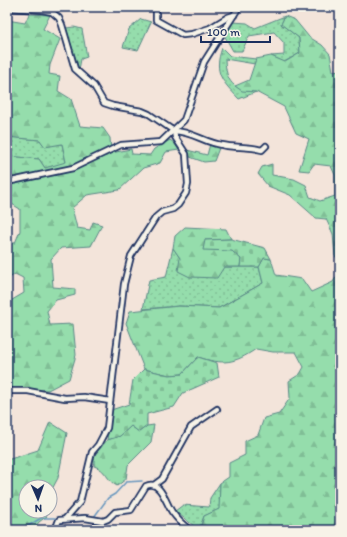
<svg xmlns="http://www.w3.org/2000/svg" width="347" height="537" font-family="Itim,sans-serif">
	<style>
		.grass { fill: url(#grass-dots); stroke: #588685 }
		.forest { fill: url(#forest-firs); stroke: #588685 }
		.cemetery { fill: url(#cemetery-stones); stroke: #588685 }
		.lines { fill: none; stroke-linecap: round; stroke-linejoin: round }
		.stream { stroke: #6896be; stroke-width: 1.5 }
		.minor-casing { stroke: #1b2f5e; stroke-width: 8 }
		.minor { stroke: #f7f3e8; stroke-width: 4.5 }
	</style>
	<defs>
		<pattern id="grass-dots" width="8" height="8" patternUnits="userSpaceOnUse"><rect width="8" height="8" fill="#95ddac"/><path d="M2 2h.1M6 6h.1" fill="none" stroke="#80be96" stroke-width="1.8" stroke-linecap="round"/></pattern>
		<pattern id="forest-firs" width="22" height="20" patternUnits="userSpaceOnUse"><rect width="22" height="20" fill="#95ddac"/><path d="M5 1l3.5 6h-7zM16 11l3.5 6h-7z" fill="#80be96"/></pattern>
		<pattern id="cemetery-stones" width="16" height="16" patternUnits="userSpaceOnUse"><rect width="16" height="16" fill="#95ddac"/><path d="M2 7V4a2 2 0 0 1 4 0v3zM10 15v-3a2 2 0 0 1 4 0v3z" fill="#80be96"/></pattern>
	</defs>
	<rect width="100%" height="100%" fill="#f3e4da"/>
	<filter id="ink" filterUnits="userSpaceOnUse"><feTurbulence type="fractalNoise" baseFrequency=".025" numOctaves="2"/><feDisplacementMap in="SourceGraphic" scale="8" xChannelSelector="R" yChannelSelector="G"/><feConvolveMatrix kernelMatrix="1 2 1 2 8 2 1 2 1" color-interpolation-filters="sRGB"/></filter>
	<g filter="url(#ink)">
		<g class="grass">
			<polygon points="285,16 281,24 299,38 300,53 284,62 271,56 284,55 284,43 274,32 249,36 242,51 233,51 224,35 233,22 247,23 255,28"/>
			<polygon points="141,19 151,22 138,50 123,47 129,29"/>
			<polygon points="74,27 82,29 87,57 81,59 79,70 66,28"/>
			<path d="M222,48L230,56L256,59L255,64L225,59C226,82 233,90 256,92L239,99C222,81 213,73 222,48Z"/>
			<polygon points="7,137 40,140 45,146 62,144 66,163 45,168 39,159 7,156"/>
			<polygon points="173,248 180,258 224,267 259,267 263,283 219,308 179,306 143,309 149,280 166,277"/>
			<polygon points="220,483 220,509 204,516 199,530 175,511 183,505 209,507 210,498"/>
		</g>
		<g class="forest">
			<polygon points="29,14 50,15 43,29 60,39 50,65 49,74 60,76 58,91 71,99 80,126 103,128 110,138 111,153 131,149 132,154 150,155 154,149 170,140 174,143 179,150 166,152 160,163 143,168 119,190 87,195 72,208 77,228 90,230 93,222 102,225 91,246 61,248 51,259 53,287 75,289 75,295 56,300 47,311 50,325 73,324 76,355 69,379 48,390 7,388 7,303 24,293 23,278 15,274 7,280 7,243 15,243 20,231 20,209 7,201 7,156 39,159 45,168 66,162 62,144 45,147 40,140 7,137 7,20 25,23"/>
			<polygon points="285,16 295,20 309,37 322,45 330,54 333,71 340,70 340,262 335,256 333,234 326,219 316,218 290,195 268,186 258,174 262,167 272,164 272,175 294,179 306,185 310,197 320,201 335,196 335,175 331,166 314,164 309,171 299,170 309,139 296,133 284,107 256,92 242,91 235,86 249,80 256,59 271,56 285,62 300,53 299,38 281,24"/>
			<polygon points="210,144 219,148 214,161 204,162 190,157 187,150 207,155"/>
			<polygon points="185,227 226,229 231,239 205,240 232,251 241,259 240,267 224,267 217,278 190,277 178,271 180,258 173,248 175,236"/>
			<path d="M264,258L271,259L276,275L302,279L311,292L333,282L340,271V530H200L204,516L219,509L220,483L229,477V463L245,455V441L258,435L264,418L279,414L290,398L289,381L300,374L304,367L296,352H273L256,349C234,364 223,365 198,357L182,374L169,375L144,369L126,323L130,311L179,306L219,308L263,283L259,267Z"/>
			<polygon points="50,422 67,433 58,478 51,491 50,487 26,487 26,511 44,512 47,516 39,522 33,530 7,530 7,460 38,450"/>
			<path d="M154,425L151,442L128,465L126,479L117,486C106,480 107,470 94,466V456L107,440L120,436L131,426L139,432L147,426Z"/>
		</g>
		<g class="cemetery">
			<polygon points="231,239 265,248 271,259 264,258 259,267 240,267 241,259 232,251 203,250 205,240"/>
			<polygon points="198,357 217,363 219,377 183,393 174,407 147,414 147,426 139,432 131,426 120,436 107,440 111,410 129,404 133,380 144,369 169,375 182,374"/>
		</g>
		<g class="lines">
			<g class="stream">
				<polyline points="71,517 84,515 94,517 108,498 115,494 126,482 142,481"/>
				<polyline points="27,530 28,526 41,518 55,518"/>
			</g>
			<defs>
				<g id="minor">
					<polyline points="156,7 156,20 183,35 192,34 210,28 228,17 234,15"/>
					<polyline points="7,8 42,10 52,12 59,18 62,25 75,69 94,86 104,103 113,106 142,111 149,114 174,131 175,137 186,154 188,184 186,193 178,205 173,209 162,212 156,217 131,256 124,284 107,428 98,445 92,452 80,502 65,519"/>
					<path d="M174,131C191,131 205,143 222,145C235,148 249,146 262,150L266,146"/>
					<polyline points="7,182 73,168 121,145 161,142 184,120 204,62 239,7"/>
					<polyline points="7,391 28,391 65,398 84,397 110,401"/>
					<polyline points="154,485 162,479 191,427 217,409"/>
					<path d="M55,530L59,520L85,518L103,521L108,519L115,512L131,510L146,486C160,479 166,503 172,512C177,519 183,525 190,530"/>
				</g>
			</defs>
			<use href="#minor" class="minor-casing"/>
			<use href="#minor" class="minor"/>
		</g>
	</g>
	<rect width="347" height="537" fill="none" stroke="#f7f3e8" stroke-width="24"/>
	<rect x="12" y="12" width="323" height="513" fill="none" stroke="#1b2f5e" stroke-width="1.5" filter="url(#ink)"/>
	<g transform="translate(38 499) rotate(178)"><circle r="19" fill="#f7f3e8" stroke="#9fa5b1"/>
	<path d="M0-3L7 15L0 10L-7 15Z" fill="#1b2f5e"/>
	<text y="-6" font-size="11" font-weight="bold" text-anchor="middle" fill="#1b2f5e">N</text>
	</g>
	<path d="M201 36v6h69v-6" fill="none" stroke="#1b2f5e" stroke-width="2"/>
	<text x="207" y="36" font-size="12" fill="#1b2f5e" stroke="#f7f3e8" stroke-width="3" paint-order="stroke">100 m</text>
</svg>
